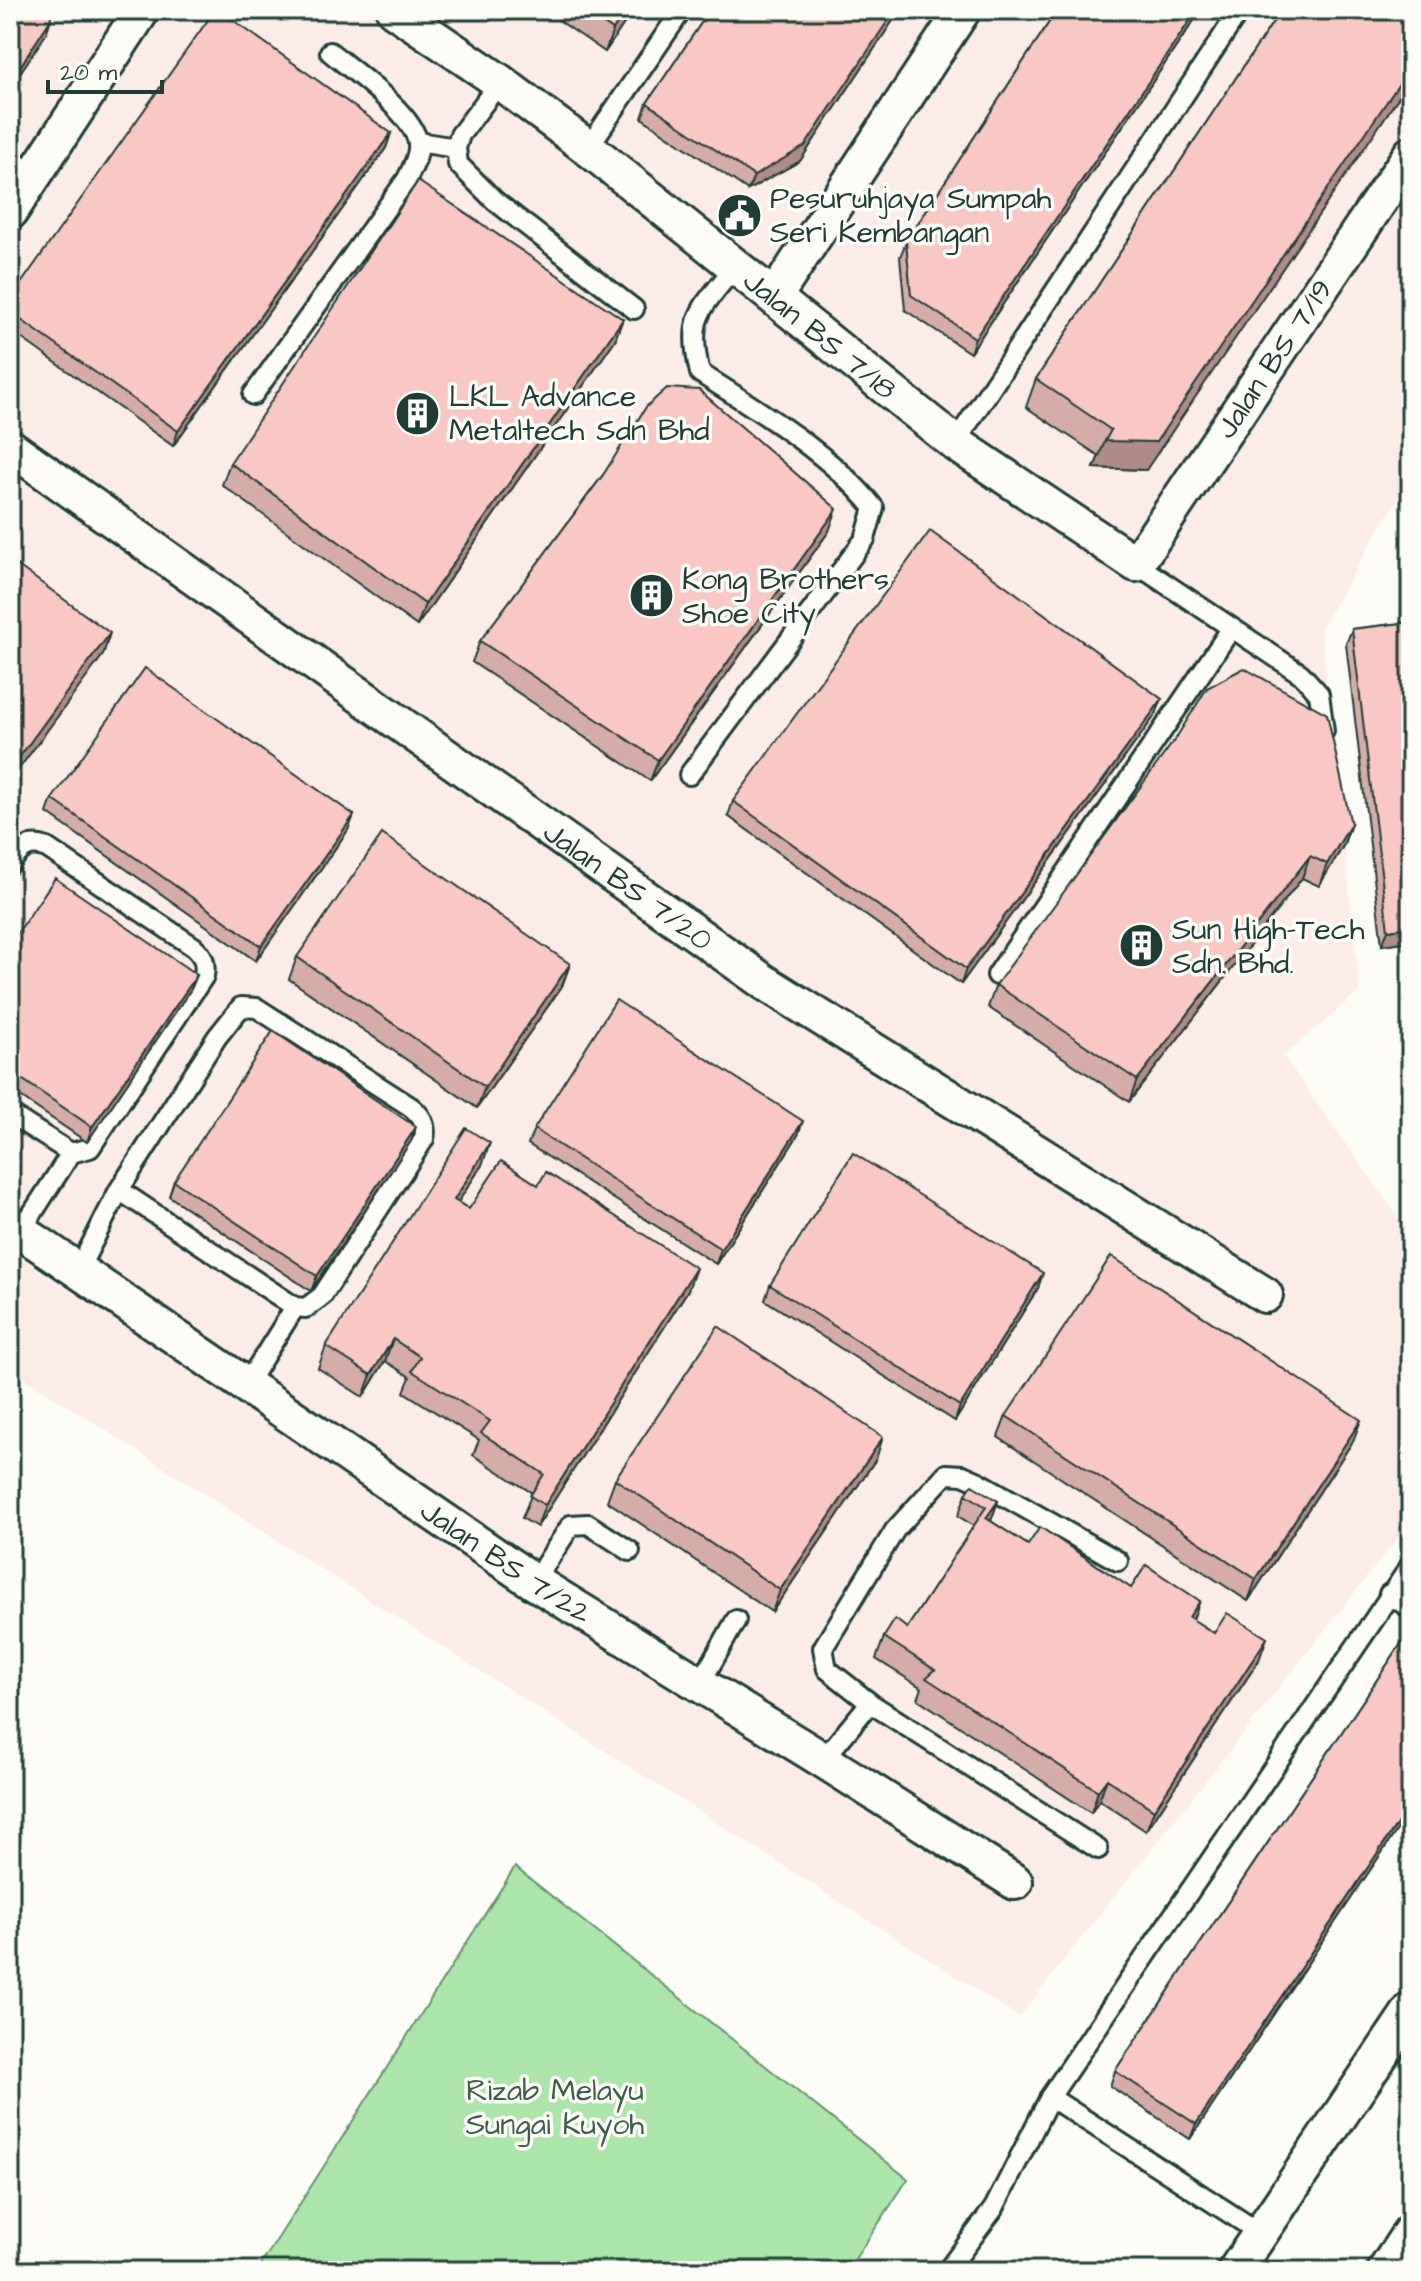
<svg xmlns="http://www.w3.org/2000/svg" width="1421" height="2281" font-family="'Architects Daughter',sans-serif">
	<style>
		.built { fill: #fcece8 }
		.green { fill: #ace5a9; stroke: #66916e; stroke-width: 2 }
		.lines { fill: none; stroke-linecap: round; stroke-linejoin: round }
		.service-casing { stroke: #1f3d34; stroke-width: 24 }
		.minor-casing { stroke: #1f3d34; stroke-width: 40 }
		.service { stroke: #fdfcf7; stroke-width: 18 }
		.minor { stroke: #fdfcf7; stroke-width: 34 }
		.wall { fill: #d6aca9; stroke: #1f3d34; stroke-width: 2 }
		.shaded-wall { fill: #ae8c89; stroke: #1f3d34; stroke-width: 2 }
		.building { fill: #f9c8c4; stroke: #1f3d34; stroke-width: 2 }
		.labels { text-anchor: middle; stroke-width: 7; stroke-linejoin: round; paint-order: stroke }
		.poi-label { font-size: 30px; fill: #1f3d34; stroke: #fdfcf7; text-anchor: start }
		.street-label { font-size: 30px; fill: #1f3d34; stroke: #fdfcf7 }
		.park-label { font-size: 30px; fill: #3b5f4b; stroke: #fdfcf7 }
	</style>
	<rect width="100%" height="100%" fill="#fdfcf7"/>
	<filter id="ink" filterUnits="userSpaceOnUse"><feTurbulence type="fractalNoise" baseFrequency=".0125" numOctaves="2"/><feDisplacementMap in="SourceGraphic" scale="16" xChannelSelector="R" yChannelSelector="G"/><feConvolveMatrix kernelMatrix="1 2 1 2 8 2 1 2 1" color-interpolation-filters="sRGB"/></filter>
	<g filter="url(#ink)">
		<polygon class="built" points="10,10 1411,10 1411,476 1321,628 1360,991 1283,1056 1411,1235 1411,1521 1019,2017 10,1369"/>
		<polygon class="green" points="515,1867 908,2179 847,2271 257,2271"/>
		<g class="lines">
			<defs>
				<g id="service">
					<polyline points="500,82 460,135 456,148 458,164 495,201 634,309"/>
					<polyline points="418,142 456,148"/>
					<polyline points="588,148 682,10"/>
					<polyline points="10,159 34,174"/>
					<path d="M253,395L407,179C412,168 420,155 418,143C414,114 353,71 330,52"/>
					<polyline points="955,443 1240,10"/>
					<polyline points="1136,564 1301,674 1319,694 1324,731"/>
					<path d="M689,775L865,539L874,508C832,455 757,409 700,373C686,315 702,309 736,265"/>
					<path d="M10,864C20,849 29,841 47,848L194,947C204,956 206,963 204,976L90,1148L71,1153L10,1114"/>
					<polyline points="997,975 1231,629"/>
					<polyline points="21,1231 71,1153"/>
					<path d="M78,1271L119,1190L217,1037L241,1007L257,1008L411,1107C422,1116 427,1125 424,1139L322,1296L306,1308L295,1307L119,1190"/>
					<polyline points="246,1385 295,1307"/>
					<polyline points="534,1582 571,1525 588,1524 630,1551"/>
					<polyline points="1389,1594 1411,1609"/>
					<polyline points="700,1684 736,1620"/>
					<polyline points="870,1703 827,1669 823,1648 895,1530 946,1474 963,1475 979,1482 1118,1561"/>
					<polyline points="823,1760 870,1703 1098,1849"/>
					<polyline points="1050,2097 1260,2233"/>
					<polyline points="947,2271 994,2208 1050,2097 1411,1565"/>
				</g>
				<g id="minor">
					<path id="s1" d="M394,10L500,82L588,148L955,443L1136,564L1411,154"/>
					<polyline points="10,212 142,10"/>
					<polyline points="775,296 963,10"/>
					<path id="s2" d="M10,447L764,982L1265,1295"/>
					<path id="s3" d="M10,1224L534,1582L823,1760L1015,1882"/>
					<polyline points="1235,2271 1411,2010"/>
					<polyline points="1385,2271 1411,2231"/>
				</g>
			</defs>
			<use href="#service" class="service-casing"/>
			<use href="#minor" class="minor-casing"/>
			<use href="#service" class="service"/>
			<use href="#minor" class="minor"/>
		</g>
		<g class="wall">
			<polygon points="544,10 633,10 605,52"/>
			<polygon points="710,10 900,10 800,161 748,190 642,118 647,103"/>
			<polygon points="1057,10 1201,10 970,353 905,310 900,257 906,242"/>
			<polygon points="1281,10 1146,470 1094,468 1099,456 1026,407 1036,379"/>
			<polygon points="391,133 386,148 173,446 10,330 10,299"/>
			<polygon points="615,340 417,626 222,485 230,463"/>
			<polygon points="603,475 829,531 650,781 472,662 480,641"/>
			<polygon points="1411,622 1411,941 1382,945 1346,644 1352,629"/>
			<polygon points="1156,714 961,984 728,816 733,801"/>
			<polygon points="52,799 354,815 348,830 256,961 47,813"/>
			<polygon points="1351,824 1343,846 1319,886 1302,878 1129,1102 988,1007 996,985"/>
			<polygon points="10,944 197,975 191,989 87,1142 10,1090"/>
			<polygon points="297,957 570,964 562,986 477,1108 289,979"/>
			<polygon points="534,1129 798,1135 716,1264 528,1144"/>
			<polygon points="411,1141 311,1291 169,1196 174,1181"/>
			<polygon points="482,1165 458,1202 469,1209 688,1290 537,1527 522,1518 532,1493 473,1455 479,1440 404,1392 410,1377 385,1361 363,1397 318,1368 326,1346"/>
			<polygon points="770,1285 1038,1288 955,1421 765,1300"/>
			<polygon points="1006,1416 1353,1441 1248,1601 998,1437"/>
			<polygon points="876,1459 772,1612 607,1501 615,1479"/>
			<polygon points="966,1494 998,1501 991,1521 1028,1545 1131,1588 1193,1620 1259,1660 1146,1831 1099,1800 1091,1813 918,1699 922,1688 876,1659 884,1637 907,1628 974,1526 958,1516"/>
			<polygon points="1411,1629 1411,1809 1190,2139 1110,2086 1115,2071"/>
		</g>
		<g class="shaded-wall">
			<polygon points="627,10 633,10 605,52 613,30"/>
			<polygon points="895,10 900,10 800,161 748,190 754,176"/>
			<polygon points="1197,10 1201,10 970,353 975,338"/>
			<polygon points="51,19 46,34 10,88 10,82"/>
			<polygon points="1411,66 1411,79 1146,470 1094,468 1105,441"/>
			<polygon points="391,133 386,148 173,446 178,431"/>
			<polygon points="623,319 615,340 417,626 425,604"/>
			<polygon points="837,509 829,531 650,781 658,760"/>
			<polygon points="110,633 103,655 10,781 10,773 12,767"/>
			<polygon points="1162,699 1156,714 961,984 966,969"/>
			<polygon points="354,815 348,830 256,961 261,946"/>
			<polygon points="1351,824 1343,846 1319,886 1327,864"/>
			<polygon points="1310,856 1302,878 1129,1102 1137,1080"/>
			<polygon points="1411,927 1411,941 1382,945 1388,930"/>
			<polygon points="570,964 562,986 477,1108 485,1087"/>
			<polygon points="197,975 191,989 87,1142 92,1127"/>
			<polygon points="803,1121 798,1135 716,1264 721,1249"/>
			<polygon points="416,1127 411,1141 311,1291 317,1276"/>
			<polygon points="490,1143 482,1165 446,1221 454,1200"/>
			<polygon points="696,1268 688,1290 537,1527 545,1505"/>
			<polygon points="1043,1273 1038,1288 955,1421 960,1406"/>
			<polygon points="393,1339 385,1361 363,1397 371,1375"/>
			<polygon points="1361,1420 1353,1441 1248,1601 1256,1579"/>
			<polygon points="883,1437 876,1459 772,1612 780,1590"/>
			<polygon points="998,1501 990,1523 986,1518"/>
			<polygon points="1200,1601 1192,1622 1189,1617"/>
			<polygon points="1267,1638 1259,1660 1146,1831 1154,1810"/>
			<polygon points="1107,1779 1099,1800 1091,1813 1098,1791"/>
			<polygon points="1411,1803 1411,1809 1190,2139 1196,2124"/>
		</g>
		<g class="building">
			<polygon points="10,10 50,10 51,19 10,82"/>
			<polygon points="215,10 219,10 391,133 178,431 10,312 10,299"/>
			<polygon points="584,10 627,10 613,30"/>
			<polygon points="710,10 895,10 805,146 754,176 647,103"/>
			<polygon points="1057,10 1197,10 975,338 911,295 906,242"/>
			<polygon points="1281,10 1411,10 1411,66 1156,442 1105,441 1111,430 1036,379"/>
			<polygon points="418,181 623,319 425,604 230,463"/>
			<polygon points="667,388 699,390 837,509 658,760 480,641 603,475 646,407"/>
			<polygon points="930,531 1162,699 966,969 733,801"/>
			<polygon points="10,560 110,633 12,767 10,765"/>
			<polygon points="1411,622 1411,927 1388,930 1352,629"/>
			<polygon points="145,668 354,815 261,946 52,799"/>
			<polygon points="1244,668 1327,714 1351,824 1327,864 1310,856 1137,1080 996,985 1176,738 1207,688"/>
			<polygon points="382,834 570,964 485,1087 297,957"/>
			<polygon points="55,878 197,975 92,1127 10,1071 10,944"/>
			<polygon points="616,1000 803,1121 721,1249 534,1129"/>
			<polygon points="273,1031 416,1127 317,1276 174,1181"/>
			<polygon points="466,1128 490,1143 454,1200 469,1209 501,1161 538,1185 546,1172 696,1268 545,1505 530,1496 544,1474 481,1433 490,1421 412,1371 420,1357 393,1339 371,1375 326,1346"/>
			<polygon points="853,1153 1043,1273 960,1406 770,1285"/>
			<polygon points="1111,1256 1361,1420 1256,1579 1006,1416"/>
			<polygon points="718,1326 883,1437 780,1590 615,1479"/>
			<polygon points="972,1485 998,1501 986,1518 1028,1545 1040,1527 1131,1588 1146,1565 1200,1601 1189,1617 1214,1633 1227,1613 1267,1638 1154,1810 1107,1779 1098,1791 926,1678 935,1670 884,1637 895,1619 907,1628 986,1507 966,1494"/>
			<polygon points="1411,1629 1411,1803 1196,2124 1115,2071"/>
		</g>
	</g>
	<defs>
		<symbol id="civic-disc" viewBox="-11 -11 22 22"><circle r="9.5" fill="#1f3d34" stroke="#fdfcf7"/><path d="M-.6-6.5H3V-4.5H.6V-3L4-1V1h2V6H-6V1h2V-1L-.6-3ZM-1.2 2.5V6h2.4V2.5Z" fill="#fff"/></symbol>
		<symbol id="building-disc" viewBox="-11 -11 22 22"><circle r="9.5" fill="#1f3d34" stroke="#fdfcf7"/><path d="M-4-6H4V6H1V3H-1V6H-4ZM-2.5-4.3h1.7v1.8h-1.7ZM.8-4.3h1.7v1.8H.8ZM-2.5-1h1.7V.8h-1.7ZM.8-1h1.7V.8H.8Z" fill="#fff"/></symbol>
	</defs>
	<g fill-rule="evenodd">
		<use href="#civic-disc" x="714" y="190" width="51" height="51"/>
		<use href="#building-disc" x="392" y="388" width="51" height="51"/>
		<use href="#building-disc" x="626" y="570" width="51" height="51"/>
		<use href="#building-disc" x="1116" y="920" width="51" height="51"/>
	</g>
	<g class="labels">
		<g class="poi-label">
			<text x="770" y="208">Pesuruhjaya Sumpah<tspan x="770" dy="34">Seri Kembangan</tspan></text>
			<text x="449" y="406">LKL Advance<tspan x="449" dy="34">Metaltech Sdn Bhd</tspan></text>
			<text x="682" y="589">Kong Brothers<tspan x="682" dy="34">Shoe City</tspan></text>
			<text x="1172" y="939">Sun High-Tech<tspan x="1172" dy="34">Sdn. Bhd.</tspan></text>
		</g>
		<g class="street-label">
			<text dy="10" stroke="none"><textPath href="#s1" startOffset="536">Jalan BS 7/18</textPath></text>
			<text dy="10" stroke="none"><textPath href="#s1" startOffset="1174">Jalan BS 7/19</textPath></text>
			<text dy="10" stroke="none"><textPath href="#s2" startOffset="758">Jalan BS 7/20</textPath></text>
			<text dy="10" stroke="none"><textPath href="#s3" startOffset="600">Jalan BS 7/22</textPath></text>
		</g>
		<g class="park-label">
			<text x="555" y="2100">Rizab Melayu<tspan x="555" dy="34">Sungai Kuyoh</tspan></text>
		</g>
	</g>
	<rect width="1421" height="2281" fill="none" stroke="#fdfcf7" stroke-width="40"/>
	<rect x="20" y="20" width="1381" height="2241" fill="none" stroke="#1f3d34" stroke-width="3" filter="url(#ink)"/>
	<path d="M48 80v12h114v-12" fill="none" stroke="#1f3d34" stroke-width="4"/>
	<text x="60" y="80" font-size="24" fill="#1f3d34" stroke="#fdfcf7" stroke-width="6" paint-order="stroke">20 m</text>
</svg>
